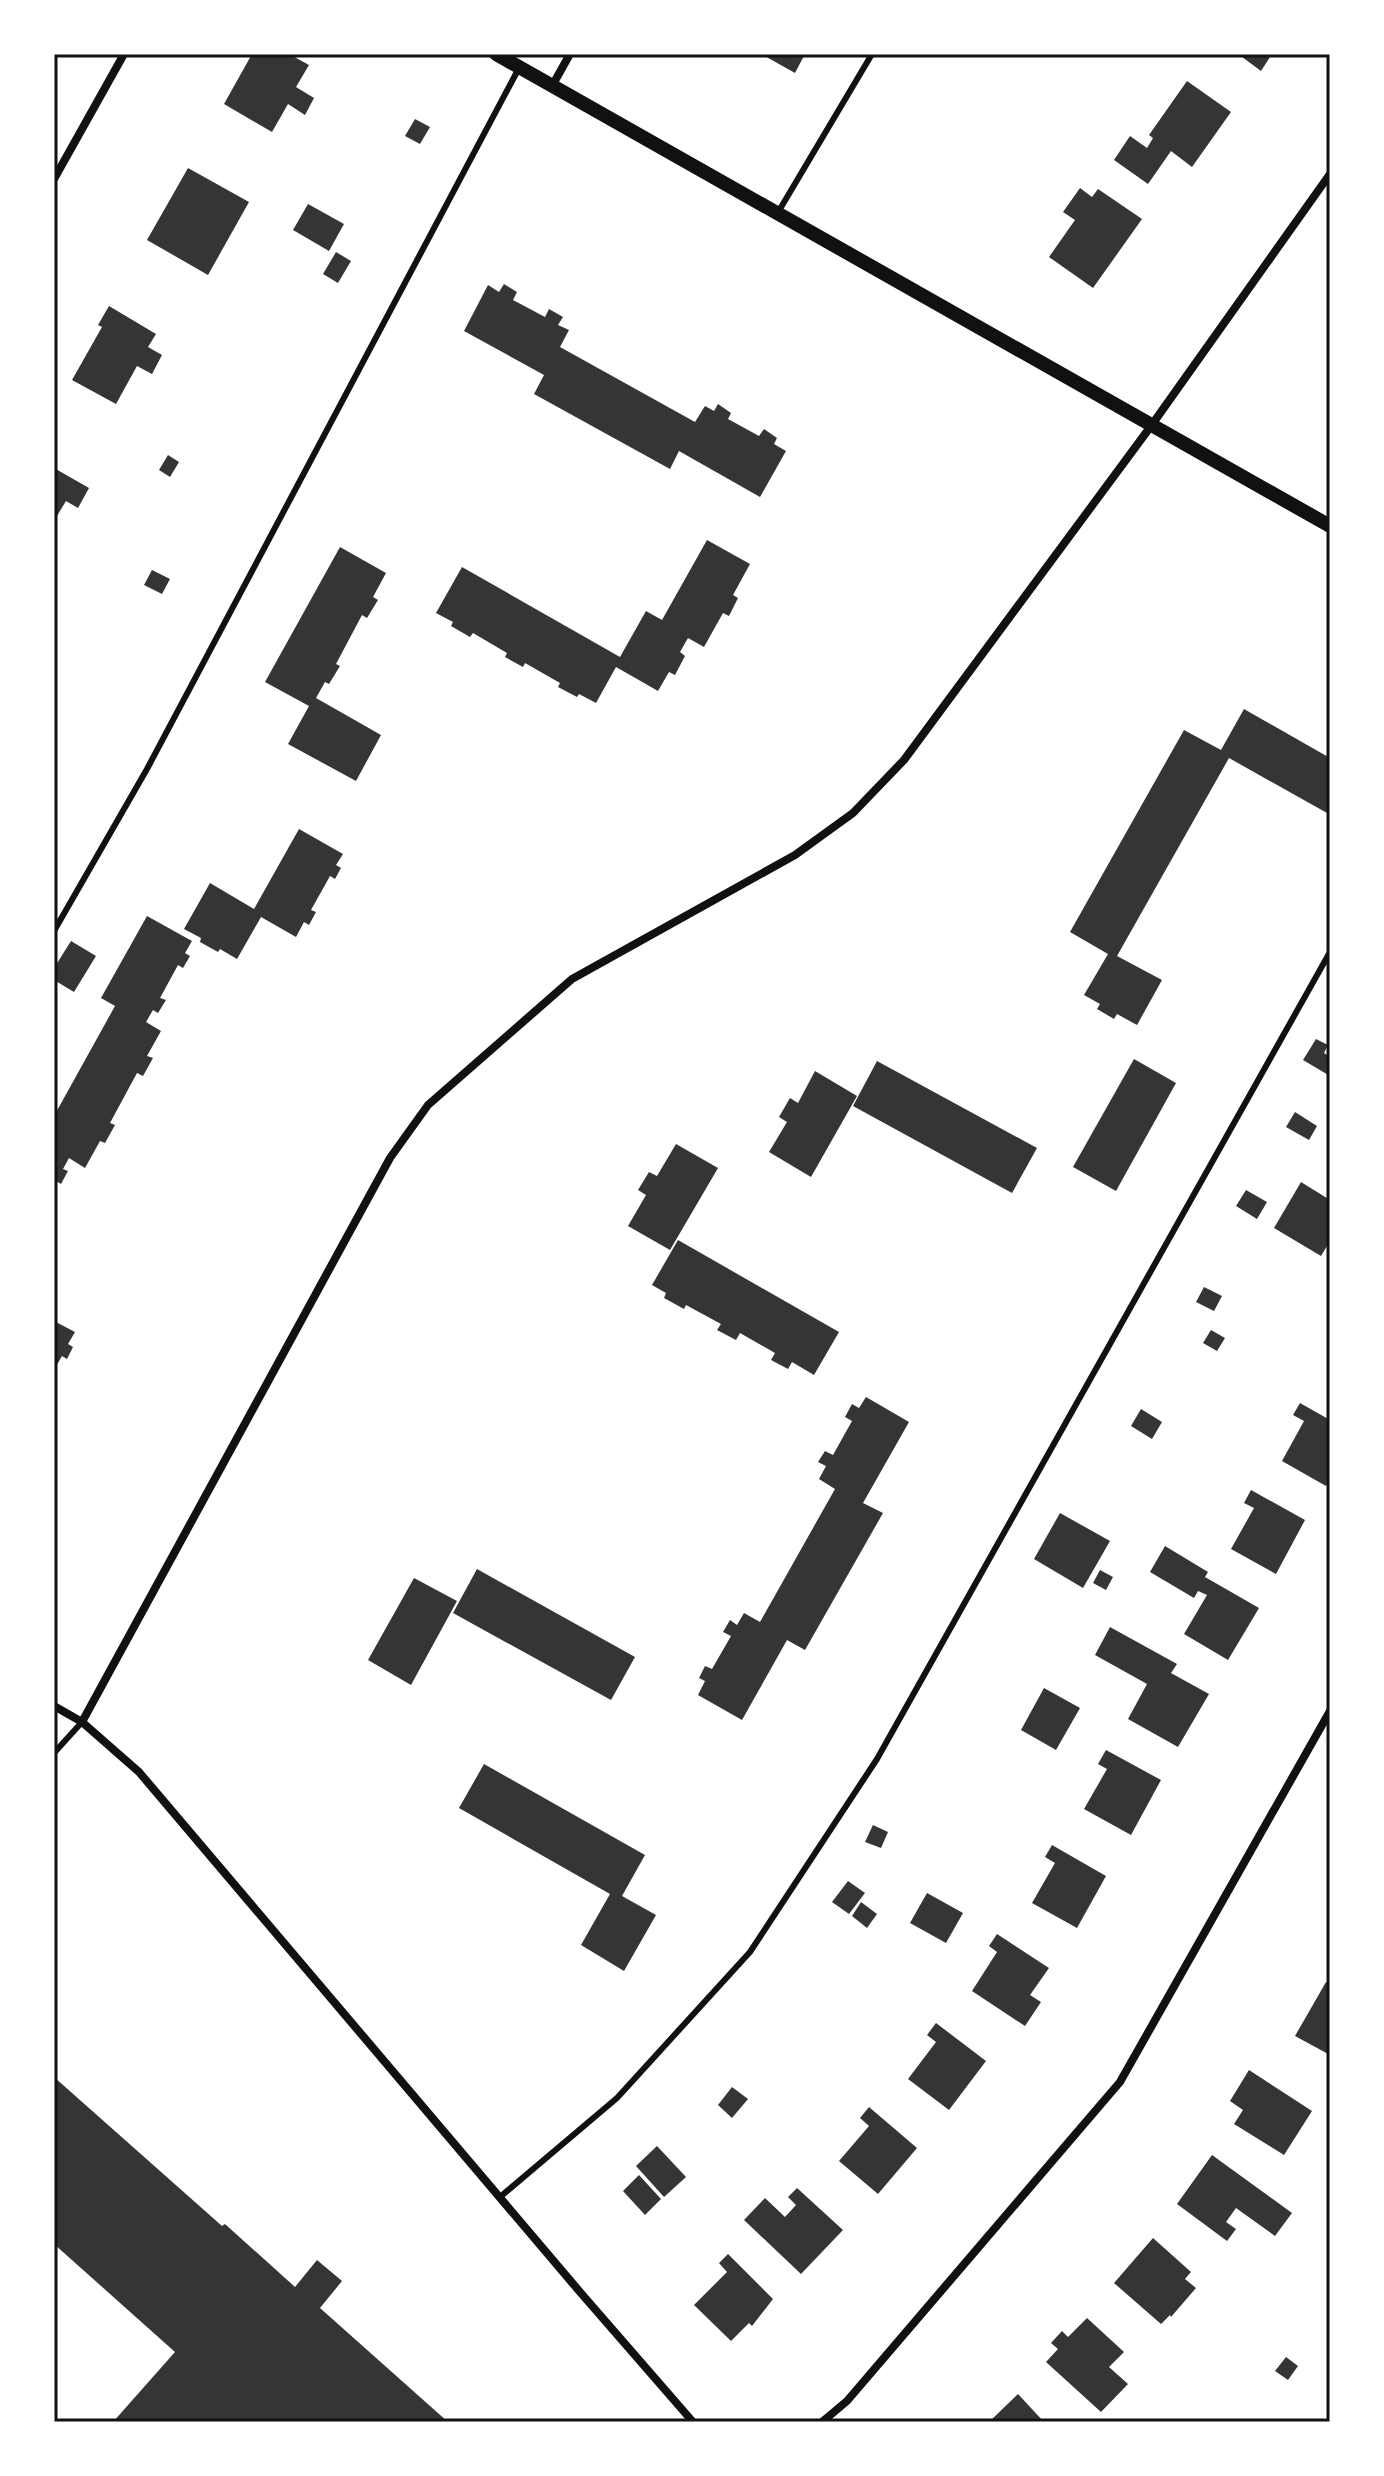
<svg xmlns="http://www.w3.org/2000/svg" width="1384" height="2476" font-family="'Open Sans',sans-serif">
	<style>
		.building { fill: #353535 }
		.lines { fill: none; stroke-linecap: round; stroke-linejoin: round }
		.service { stroke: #111; stroke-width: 6 }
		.minor { stroke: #111; stroke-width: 8 }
		.tertiary { stroke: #111; stroke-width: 14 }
		.neatline { fill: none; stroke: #111; stroke-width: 3 }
	</style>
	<rect width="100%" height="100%" fill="#fff"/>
	<g class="building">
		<polygon points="252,54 289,54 309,65 296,87 314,98 305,115 288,104 272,132 224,104"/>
		<polygon points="761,54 805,54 795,73"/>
		<polygon points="1238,54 1272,54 1261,71"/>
		<polygon points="1187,81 1231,112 1192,167 1171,151 1148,184 1114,160 1130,136 1147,148 1153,138 1149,135"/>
		<polygon points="415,119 430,127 420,144 405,136"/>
		<polygon points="188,168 249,202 208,275 147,240"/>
		<polygon points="1080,188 1092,197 1098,189 1142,219 1093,288 1049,257 1075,220 1063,212"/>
		<polygon points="308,204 344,224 329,251 293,230"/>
		<polygon points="336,252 351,261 338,283 323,274"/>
		<polygon points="504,284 517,292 513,300 545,317 549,309 563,317 558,325 569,330 560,347 695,422 705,406 714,411 718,404 731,413 728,419 759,436 764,429 777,438 774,444 786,451 760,497 679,451 670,469 534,394 544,375 464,331 488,285 499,292"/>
		<polygon points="109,306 156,334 148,347 162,355 152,374 137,366 116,404 72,380 102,327 98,325"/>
		<polygon points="168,455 179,462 170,477 159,470"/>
		<polygon points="54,468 89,488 78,508 66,501 54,521"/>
		<polygon points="707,540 750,564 733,595 738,598 729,616 723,613 704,647 688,638 680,652 685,656 675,675 669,672 658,691 616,667 596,703 579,694 577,697 558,687 560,683 525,663 523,667 505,657 507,653 473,633 470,637 451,626 453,622 436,613 462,567 620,657 646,611 662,620"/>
		<polygon points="340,547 386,573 373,597 378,600 367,618 362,615 336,664 340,666 329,684 325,682 316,698 381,735 356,781 288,744 309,706 265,682"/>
		<polygon points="152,570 170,579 162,594 144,585"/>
		<polygon points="1244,709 1330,758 1330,807 1327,813 1229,758 1117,956 1162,980 1137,1025 1117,1014 1114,1019 1097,1009 1100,1004 1084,995 1108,954 1070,932 1184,730 1221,750"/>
		<polygon points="299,829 343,854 336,865 341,868 335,879 330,876 311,910 316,912 309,925 304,922 296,937 261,917 237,959 220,949 218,952 200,942 201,938 184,929 210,883 254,909"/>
		<polygon points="147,916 192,941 185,953 190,956 183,968 178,965 160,998 166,1000 158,1013 153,1010 146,1022 161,1031 147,1056 153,1058 143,1076 137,1073 110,1123 115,1125 105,1143 100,1141 85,1168 69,1158 63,1169 68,1171 61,1184 56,1181 54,1185 54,1116 115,1006 101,998"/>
		<polygon points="71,941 96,956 74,992 54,980 54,968"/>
		<polygon points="1316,1039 1328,1045 1324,1053 1330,1057 1330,1076 1303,1060"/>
		<polygon points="1134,1059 1176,1083 1116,1191 1073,1167"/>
		<polygon points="877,1061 1037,1148 1012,1193 853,1106"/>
		<polygon points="815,1071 857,1096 811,1177 769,1152 787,1122 779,1117 790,1098 798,1103"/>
		<polygon points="1295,1112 1317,1126 1309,1140 1286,1127"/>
		<polygon points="676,1144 718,1168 670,1250 628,1226 646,1195 638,1190 649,1172 657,1176"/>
		<polygon points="1301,1182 1330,1200 1330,1241 1321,1256 1274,1228"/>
		<polygon points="1246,1190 1267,1202 1257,1219 1236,1206"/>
		<polygon points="678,1240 839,1332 814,1375 792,1362 788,1369 771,1360 775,1353 740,1333 736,1340 717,1330 721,1324 686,1305 684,1309 664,1298 666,1293 652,1285"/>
		<polygon points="1204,1287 1222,1296 1214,1311 1196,1302"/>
		<polygon points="54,1321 75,1332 68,1344 73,1347 67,1359 62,1356 54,1370"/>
		<polygon points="1211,1330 1225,1338 1217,1351 1203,1343"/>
		<polygon points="866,1397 909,1422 863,1503 883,1513 805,1650 787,1640 742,1720 698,1695 705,1681 699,1678 705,1666 712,1669 731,1636 723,1632 730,1620 737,1625 744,1613 760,1622 835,1489 819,1479 826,1466 818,1462 825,1451 833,1455 852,1421 845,1417 852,1404 859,1408"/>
		<polygon points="1300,1403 1330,1420 1330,1478 1326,1486 1282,1461 1304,1421 1293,1415"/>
		<polygon points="1141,1409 1162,1422 1152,1439 1131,1426"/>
		<polygon points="1251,1490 1305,1520 1276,1574 1231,1549 1254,1508 1244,1503"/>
		<polygon points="1060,1513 1110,1541 1083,1588 1034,1559"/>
		<polygon points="1165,1546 1208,1572 1205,1577 1259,1608 1228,1660 1184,1634 1207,1595 1198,1591 1194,1598 1150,1572"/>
		<polygon points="477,1569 635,1657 611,1700 453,1613"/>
		<polygon points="1100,1570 1113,1577 1106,1590 1093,1583"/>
		<polygon points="414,1578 457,1601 411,1685 368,1660"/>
		<polygon points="1110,1627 1177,1664 1171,1673 1209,1694 1178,1747 1128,1719 1147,1684 1095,1655"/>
		<polygon points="1044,1688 1080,1708 1056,1750 1021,1730"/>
		<polygon points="1106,1750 1161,1780 1131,1835 1084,1809 1107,1769 1098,1764"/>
		<polygon points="484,1764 645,1855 622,1896 656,1915 624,1971 581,1945 610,1894 459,1808"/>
		<polygon points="873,1825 888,1832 881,1848 865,1842"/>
		<polygon points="1052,1845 1106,1876 1077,1928 1032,1903 1055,1863 1045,1857"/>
		<polygon points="848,1881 865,1893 849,1914 832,1902"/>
		<polygon points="927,1893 963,1913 946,1943 910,1923"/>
		<polygon points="861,1902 877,1914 867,1928 852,1916"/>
		<polygon points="997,1934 1049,1968 1030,1995 1041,2002 1025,2026 972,1991 997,1952 989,1946"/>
		<polygon points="1326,1982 1330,1984 1330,2055 1295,2036"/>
		<polygon points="936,2023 986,2061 949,2110 908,2079 936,2042 927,2035"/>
		<polygon points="1249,2070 1312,2111 1284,2155 1234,2124 1243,2110 1230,2101"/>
		<polygon points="54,2077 222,2226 225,2224 295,2287 317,2260 342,2281 320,2308 448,2422 113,2422 175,2352 54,2244"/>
		<polygon points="732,2087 748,2099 732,2118 718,2105"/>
		<polygon points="869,2107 917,2148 878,2194 839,2161 869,2126 860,2118"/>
		<polygon points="657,2146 686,2177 664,2197 636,2166"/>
		<polygon points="1212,2155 1292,2213 1275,2236 1236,2208 1226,2222 1236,2229 1227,2241 1177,2204"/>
		<polygon points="639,2175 661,2199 645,2215 623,2191"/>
		<polygon points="797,2188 843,2230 801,2274 744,2220 765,2198 785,2217 796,2205 788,2197"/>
		<polygon points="1153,2238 1191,2272 1185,2279 1196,2288 1171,2317 1170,2315 1161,2324 1114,2283"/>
		<polygon points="728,2254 773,2299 752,2326 749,2323 731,2341 694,2305 727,2272 719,2263"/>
		<polygon points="1087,2318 1124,2352 1109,2367 1128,2384 1101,2412 1046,2362 1058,2349 1051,2343 1062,2331 1068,2337"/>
		<polygon points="1286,2357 1298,2366 1288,2380 1275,2371"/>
		<polygon points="1018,2394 1044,2422 989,2422"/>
	</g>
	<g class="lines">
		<g class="service">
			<polyline points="777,214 872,54"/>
			<polyline points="54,931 147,769 519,68"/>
			<polyline points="54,1753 82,1722"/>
			<polyline points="500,2197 617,2098 750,1952 877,1759 1330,952"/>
		</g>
		<g class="minor">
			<polyline points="552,86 570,54"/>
			<polyline points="54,179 124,54"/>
			<polyline points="54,1706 82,1722 139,1772 580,2292 693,2422"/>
			<polyline points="82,1722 390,1158 428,1105 572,979 795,855 853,813 904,760 1151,426 1330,174"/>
			<polyline points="822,2422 847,2401 1120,2082 1330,1711"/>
		</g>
		<polyline class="tertiary" points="496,54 1330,526"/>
	</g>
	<rect width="1384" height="2476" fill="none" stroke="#ffffff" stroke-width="112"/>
	<rect x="56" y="56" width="1272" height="2364" class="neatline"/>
</svg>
